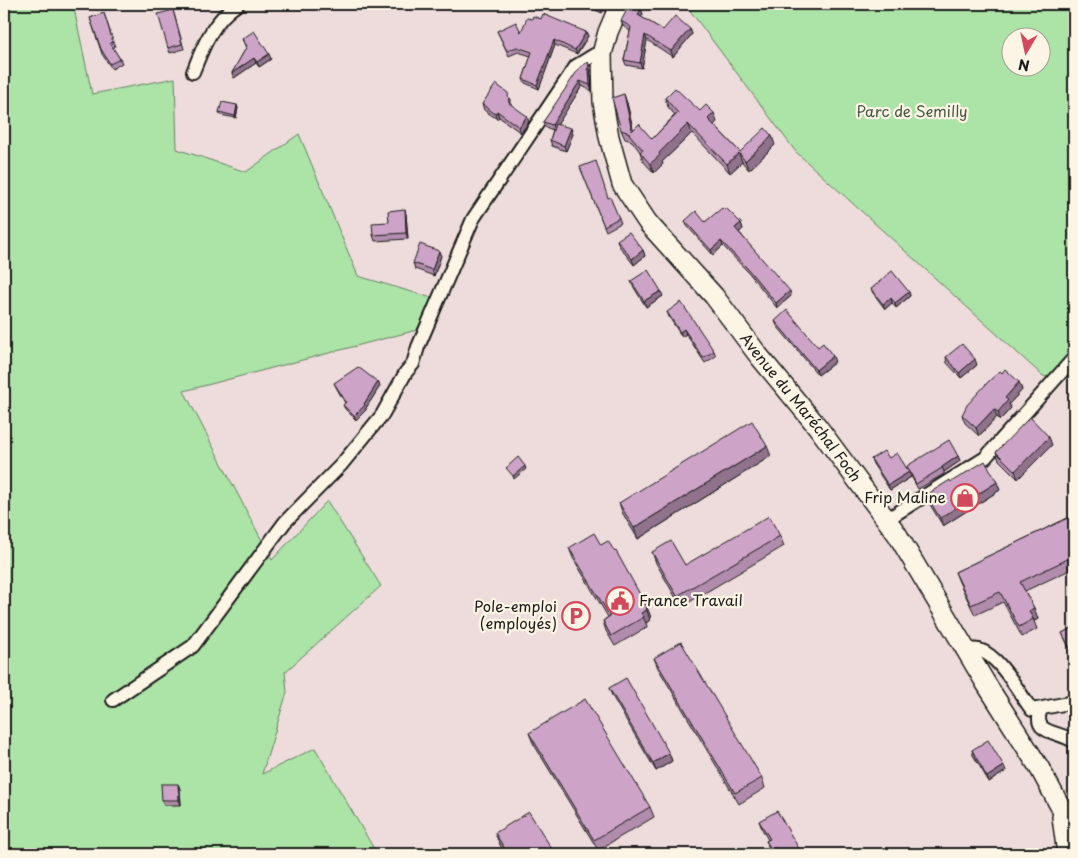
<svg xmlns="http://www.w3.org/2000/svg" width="1078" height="858" font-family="'Playpen Sans',sans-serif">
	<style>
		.green { fill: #ace3a7; stroke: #648062; fill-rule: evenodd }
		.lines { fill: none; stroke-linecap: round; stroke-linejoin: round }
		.street-casing { stroke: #1c1c1c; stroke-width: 16 }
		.secondary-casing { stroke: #1c1c1c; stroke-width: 22 }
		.street { stroke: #fcf5e5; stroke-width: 12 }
		.secondary { stroke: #fcf5e5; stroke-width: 19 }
		.wall { fill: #b18cac; stroke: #1c1c1c }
		.shaded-wall { fill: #90728c; stroke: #1c1c1c }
		.building { fill: #cea3c8; stroke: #1c1c1c }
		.labels { text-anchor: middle; stroke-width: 4.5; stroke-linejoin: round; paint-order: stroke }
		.park-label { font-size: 15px; fill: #475846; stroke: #fcf5e5 }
		.street-label { font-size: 15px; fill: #1c1c1c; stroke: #fcf5e5 }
		.poi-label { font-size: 15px; fill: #1c1c1c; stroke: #fcf5e5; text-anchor: end }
	</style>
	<rect width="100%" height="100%" fill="#eedcdc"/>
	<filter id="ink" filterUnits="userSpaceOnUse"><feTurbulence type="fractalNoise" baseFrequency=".02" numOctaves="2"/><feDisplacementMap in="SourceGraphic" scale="10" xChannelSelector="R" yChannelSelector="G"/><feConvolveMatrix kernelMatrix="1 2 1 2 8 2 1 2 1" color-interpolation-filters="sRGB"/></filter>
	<g filter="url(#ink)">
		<g class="green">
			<polygon points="4,4 73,4 92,94 175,78 177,149 246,172 299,134 358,276 432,298 417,330 184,391 272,560 327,501 381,586 285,672 287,692 262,774 315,748 377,854 4,854"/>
			<path d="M685,4H1074V354L1052,378L1043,376L796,152ZM1010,38H1040V68H1010Z"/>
		</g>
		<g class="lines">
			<defs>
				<g id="street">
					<path d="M193,72C203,46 214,19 238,4"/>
					<polyline points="886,520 985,458 1074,358"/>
					<path d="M967,652C991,637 1020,696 1032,710L1074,702"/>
					<polyline points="113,700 193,646 285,522 341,465 382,415 406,372 413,364 418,347 473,219 576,66 594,55 602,54"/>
					<path d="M1041,709C1031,736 1060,730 1074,742"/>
				</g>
				<g id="secondary">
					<path id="s1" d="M620,4L608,32L602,54L603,102L609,137L622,184L648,223L714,296L759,356L817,426L897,534L985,682L1040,769L1074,832"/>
					<polyline points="1062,817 1067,854"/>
				</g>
			</defs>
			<use href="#street" class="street-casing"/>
			<use href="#secondary" class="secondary-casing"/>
			<use href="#street" class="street"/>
			<use href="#secondary" class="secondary"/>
		</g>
		<g class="wall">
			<polygon points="581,4 608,4 602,13"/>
			<polygon points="641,9 643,14 641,17 663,30 690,29 692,34 673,57 647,40 642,68 626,65 624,60 630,31 623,26 621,21"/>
			<polygon points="173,10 184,49 170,53 168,48"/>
			<polygon points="104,13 115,47 113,48 120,59 122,63 112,69 102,54 90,18"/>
			<polygon points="541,19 586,32 588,36 577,54 555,45 539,89 525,83 523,79 531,56 518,52 509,56 497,31 521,32"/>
			<polygon points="242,39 271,59 259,67 256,63 234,78 232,73 246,48"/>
			<polygon points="588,62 591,72 590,73 591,76 592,91 582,86 557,125 573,134 566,151 552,146 550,140 553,130 545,127 543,122"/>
			<polygon points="510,98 510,104 529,122 521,133 499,117 497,119 484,110 482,104"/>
			<polygon points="665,98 700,111 717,122 714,125 740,152 775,145 749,170 742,162 730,173 692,133 662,162 663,164 654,173 643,161 640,152 632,141 625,139 621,130 627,103 633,130 652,139 675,115 668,107"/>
			<polygon points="237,105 238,108 236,118 220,115 219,112"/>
			<polygon points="580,167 608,198 619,218 621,223 606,231"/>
			<polygon points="724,210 741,223 743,229 739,232 791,296 777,308 749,273 723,246 713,255 687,226 685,221 705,222"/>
			<polygon points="406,214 408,239 375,241 373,235 389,222"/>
			<polygon points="617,240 643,250 645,256 634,265 619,246"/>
			<polygon points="441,256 434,276 415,269 413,263"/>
			<polygon points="631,281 663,296 646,307 633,286"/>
			<polygon points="871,289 909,292 910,296 896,308 892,303 885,309 873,293"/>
			<polygon points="667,312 714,351 716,356 705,363 686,334 682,337 669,317"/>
			<polygon points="775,321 818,347 835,362 818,375 777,326"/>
			<polygon points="946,357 977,365 961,378 947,363"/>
			<polygon points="1002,373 1019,382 1022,390 1009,404 1011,408 1000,420 997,417 979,436 965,423 962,415"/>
			<polygon points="378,382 380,386 366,408 366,410 356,420 345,409 343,405 345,403 336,387 334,383"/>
			<polygon points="1052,445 1018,479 999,460 996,452"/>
			<polygon points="771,456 638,539 623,514 619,503"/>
			<polygon points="958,456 960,461 944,472 944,474 918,489 911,476 911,477 890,490 873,464 871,459 889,458 908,469"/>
			<polygon points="1000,490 943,526 929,503 926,495"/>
			<polygon points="1074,515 1074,568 1025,591 1034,608 1038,619 1034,621 1037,629 1022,637 1003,602 975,615 959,582 955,572"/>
			<polygon points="780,536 784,546 681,607 656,563 652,552 685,565"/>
			<polygon points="601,545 647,607 651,617 650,618 650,620 646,623 647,627 615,646 606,631 603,621 608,617 573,558 569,548"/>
			<polygon points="1074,627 1074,658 1062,633"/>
			<polygon points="654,658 762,778 765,788 739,804 658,668"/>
			<polygon points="609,688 669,753 672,761 656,771 612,696"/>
			<polygon points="529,733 650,807 654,817 598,850 533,743"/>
			<polygon points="972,750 1004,766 1006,771 989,782 973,755"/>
			<polygon points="178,784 180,789 181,805 164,805 162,800"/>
			<polygon points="759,821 802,854 772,854 769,849 766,841 768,840 762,829"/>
			<polygon points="495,833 555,854 505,854 499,843"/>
		</g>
		<g class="shaded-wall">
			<polygon points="601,4 608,4 602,13 599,7"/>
			<polygon points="641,9 643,14 640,20 638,15"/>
			<polygon points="690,29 692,34 673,57 671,51"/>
			<polygon points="586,32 588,36 577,54 575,50"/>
			<polygon points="645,35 647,40 642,68 640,63"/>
			<polygon points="554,40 555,45 539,89 537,85"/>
			<polygon points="269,54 271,59 259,67 257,62"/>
			<polygon points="254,58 256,63 234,78 232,73"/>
			<polygon points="588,62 591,72 590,73 591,76 592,91 590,85 587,70"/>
			<polygon points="580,81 582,86 554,130 552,125"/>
			<polygon points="624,94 627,103 636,140 632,131"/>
			<polygon points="237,105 238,108 236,118 235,116"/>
			<polygon points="497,111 499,117 497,119 495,114"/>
			<polygon points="714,113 717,122 711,128 708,119"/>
			<polygon points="527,116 529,122 521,133 519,127"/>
			<polygon points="688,124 692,133 662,162 663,164 654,173 650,164 659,153"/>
			<polygon points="571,128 573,134 566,151 564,146"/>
			<polygon points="772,136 775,145 749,170 745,161"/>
			<polygon points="739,153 742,162 730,173 727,164"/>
			<polygon points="405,209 406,214 408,239 406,233"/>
			<polygon points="741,223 743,229 737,234 735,228"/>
			<polygon points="721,241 723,246 713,255 711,250"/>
			<polygon points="643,250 645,256 634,265 632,259"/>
			<polygon points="439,251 441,256 434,276 432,270"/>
			<polygon points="661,291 663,296 646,307 644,301"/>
			<polygon points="790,291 791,296 777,308 776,303"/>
			<polygon points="909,292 910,296 896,308 895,303"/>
			<polygon points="891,298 892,303 885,309 883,304"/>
			<polygon points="684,329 686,334 682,337 680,332"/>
			<polygon points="833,356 835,362 818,375 816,370"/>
			<polygon points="975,359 977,365 961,378 959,373"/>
			<polygon points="378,382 380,386 366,408 366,410 356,420 354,416 364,404"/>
			<polygon points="1019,382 1022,390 1009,404 1011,408 1000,420 998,412 1005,398"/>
			<polygon points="994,409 997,417 979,436 976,428"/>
			<polygon points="1049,437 1052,445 1018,479 1015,471"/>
			<polygon points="767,446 771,456 638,539 634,528"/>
			<polygon points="958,456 960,461 944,472 942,467"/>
			<polygon points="525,466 526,469 514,479 513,476"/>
			<polygon points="909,472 911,477 890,490 888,485"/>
			<polygon points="997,482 1000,490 943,526 940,518"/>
			<polygon points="1034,608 1038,619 1034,621 1029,611"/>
			<polygon points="647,610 650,620 646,623 641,613"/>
			<polygon points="669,753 672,761 656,771 653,763"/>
			<polygon points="1004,766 1006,771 989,782 987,777"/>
			<polygon points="178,784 180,789 181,805 179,800"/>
		</g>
		<g class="building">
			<polygon points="593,4 601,4 599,7"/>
			<polygon points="630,4 632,4 641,9 638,15 663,30 675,16 690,29 671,51 645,35 640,63 624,60 631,27 621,21"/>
			<polygon points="173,10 182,44 168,48 158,14"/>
			<polygon points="104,13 113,42 110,43 120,59 110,64 101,49 90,18"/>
			<polygon points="543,14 586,32 575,50 554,40 537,85 523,79 532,52 517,47 507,51 497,31 516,22 521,32 527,18 532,19 533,16 541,19"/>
			<polygon points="254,31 269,54 257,62 254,58 232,73 247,46 242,39"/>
			<polygon points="588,62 589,66 587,70 589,70 590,85 580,81 552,125 543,122 580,67"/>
			<polygon points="496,84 508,93 509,103 527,116 519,127 497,111 495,114 482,104"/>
			<polygon points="675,88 700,111 706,105 714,113 708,119 740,152 765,128 772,136 745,161 739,153 727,164 688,124 659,153 660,155 650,164 640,152 643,150 629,134 630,133 621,130 612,98 624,94 632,131 639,124 652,139 678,113 665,98"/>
			<polygon points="222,102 237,105 235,116 219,112"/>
			<polygon points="555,124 571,128 564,146 550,140"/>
			<polygon points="596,161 608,198 610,197 619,218 604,226 580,167"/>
			<polygon points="722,208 724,210 726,208 741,223 735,228 790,291 776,303 747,268 721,241 711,250 685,221 696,211 705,222"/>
			<polygon points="405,209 406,233 373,235 372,223 389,222 388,211"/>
			<polygon points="629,232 643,250 632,259 617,240"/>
			<polygon points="420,244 439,251 432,270 413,263"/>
			<polygon points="648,270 661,291 644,301 631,281"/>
			<polygon points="892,271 909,292 895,303 891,298 883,304 871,289"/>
			<polygon points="681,302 714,351 703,358 684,329 680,332 667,312"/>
			<polygon points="787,310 818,347 823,343 833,356 816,370 775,321"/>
			<polygon points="962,344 975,359 959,373 946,357"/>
			<polygon points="358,367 378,382 364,404 365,405 354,416 343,405 346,402 334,383"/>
			<polygon points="1005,369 1019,382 1005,398 1008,400 998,412 994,409 976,428 962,415 967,405 988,382 1000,371 1002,373"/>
			<polygon points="1030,417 1049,437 1015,471 996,452"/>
			<polygon points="752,421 767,446 634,528 619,503"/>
			<polygon points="949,440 958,456 942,467 942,468 916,484 907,466"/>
			<polygon points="884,451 889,458 897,453 909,472 888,485 871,459"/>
			<polygon points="518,457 525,466 513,476 506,468"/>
			<polygon points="985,461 997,482 940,518 926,495 950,480 951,482"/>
			<polygon points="1074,515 1074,556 1020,582 1034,608 1029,611 1033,619 1019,627 1000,592 971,605 955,572"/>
			<polygon points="769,516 780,536 677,596 652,552 671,541 685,565"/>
			<polygon points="594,533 601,545 608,541 615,552 616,551 647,607 646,608 647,610 641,613 644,617 611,636 603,621 610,616 569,548"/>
			<polygon points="1074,627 1074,656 1062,633"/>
			<polygon points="681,642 762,778 735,793 654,658"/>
			<polygon points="626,678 669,753 653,763 609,688"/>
			<polygon points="585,699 650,807 594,840 529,733"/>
			<polygon points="988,740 1004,766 987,777 972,750"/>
			<polygon points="161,784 178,784 179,800 162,800"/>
			<polygon points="777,811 802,854 779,854 775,848 772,850 766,841 770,839 759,821"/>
			<polygon points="529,812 555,854 508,854 495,833"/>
		</g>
	</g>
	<defs>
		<symbol id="shop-ring" viewBox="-11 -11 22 22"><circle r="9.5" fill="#fcf5e5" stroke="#d1495b" stroke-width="1.5"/><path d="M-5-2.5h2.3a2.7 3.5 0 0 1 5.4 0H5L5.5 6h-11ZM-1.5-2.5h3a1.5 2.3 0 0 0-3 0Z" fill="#d1495b"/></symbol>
		<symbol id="civic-ring" viewBox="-11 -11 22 22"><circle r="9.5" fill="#fcf5e5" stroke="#d1495b" stroke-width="1.5"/><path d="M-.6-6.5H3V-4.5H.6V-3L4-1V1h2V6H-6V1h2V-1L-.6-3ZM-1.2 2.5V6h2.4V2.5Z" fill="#d1495b"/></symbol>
		<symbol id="parking-ring" viewBox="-11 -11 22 22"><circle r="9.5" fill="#fcf5e5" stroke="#d1495b" stroke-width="1.5"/><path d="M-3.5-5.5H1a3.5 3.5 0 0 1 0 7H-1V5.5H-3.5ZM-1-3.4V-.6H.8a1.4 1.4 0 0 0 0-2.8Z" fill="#d1495b"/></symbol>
	</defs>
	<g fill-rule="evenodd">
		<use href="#shop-ring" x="949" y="482" width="32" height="32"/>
		<use href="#civic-ring" x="604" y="585" width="32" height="32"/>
		<use href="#parking-ring" x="560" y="600" width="32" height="32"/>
	</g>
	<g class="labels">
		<g class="park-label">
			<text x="912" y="117">Parc de Semilly</text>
		</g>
		<g class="street-label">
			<text dy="5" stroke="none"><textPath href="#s1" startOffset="472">Avenue du Maréchal Foch</textPath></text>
		</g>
		<g class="poi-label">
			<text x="946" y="503">Frip Maline</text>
			<text x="639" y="606" text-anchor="start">France Travail</text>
			<text x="557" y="612">Pole-emploi<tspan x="557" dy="17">(employés)</tspan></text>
		</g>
	</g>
	<rect width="1078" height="858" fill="none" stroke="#fcf5e5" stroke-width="20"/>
	<rect x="10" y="10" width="1058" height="838" fill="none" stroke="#1c1c1c" stroke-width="2" filter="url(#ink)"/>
	<g transform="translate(1026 52) rotate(189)"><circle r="24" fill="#fcf5e5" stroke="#a29e95"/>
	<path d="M0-4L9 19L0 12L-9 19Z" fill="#d1495b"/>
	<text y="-8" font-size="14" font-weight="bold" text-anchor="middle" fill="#1c1c1c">N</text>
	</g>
</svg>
